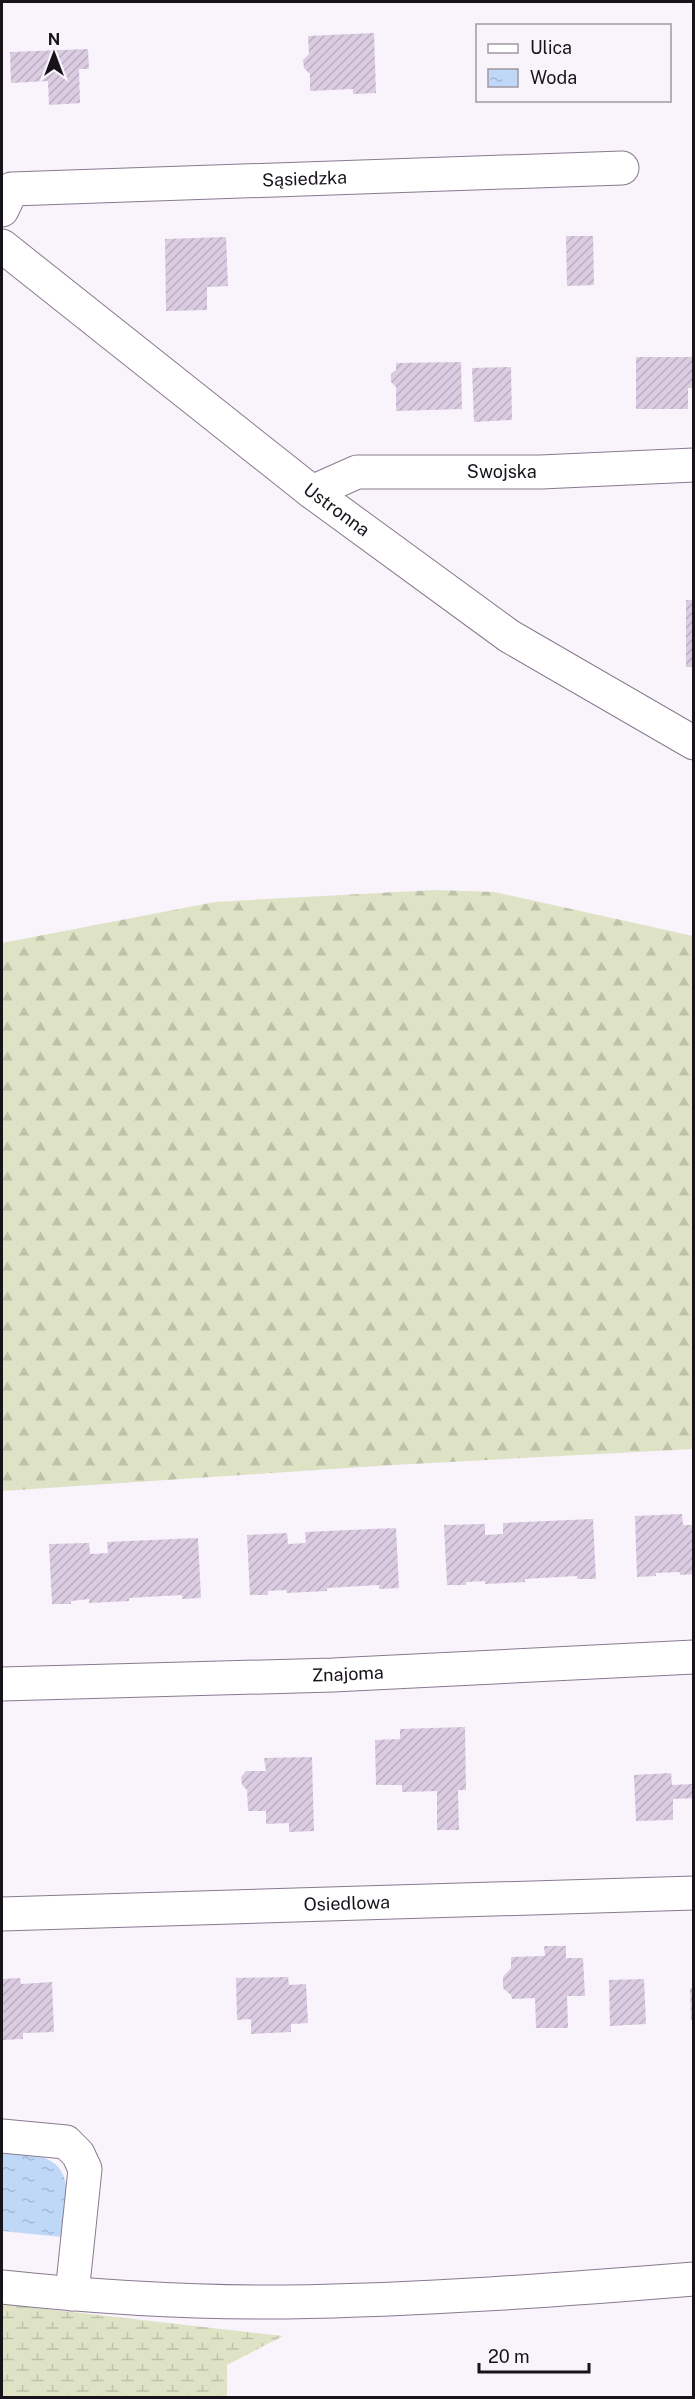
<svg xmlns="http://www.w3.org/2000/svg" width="695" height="2399" font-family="'Public Sans',sans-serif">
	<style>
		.forest { fill: url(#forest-firs) }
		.wetland { fill: url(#wetland-marsh) }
		.water { fill: url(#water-ripples) }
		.building { fill: url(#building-hatch) }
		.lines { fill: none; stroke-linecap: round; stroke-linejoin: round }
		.minor-casing { stroke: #887a8e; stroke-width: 35 }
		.major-casing { stroke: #887a8e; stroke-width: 35 }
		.minor { stroke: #fff; stroke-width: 33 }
		.major { stroke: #fff; stroke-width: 33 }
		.labels { text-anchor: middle; stroke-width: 6; stroke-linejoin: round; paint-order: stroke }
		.street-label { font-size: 18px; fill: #18131b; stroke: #f9f3fc }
	</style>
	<defs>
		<pattern id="forest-firs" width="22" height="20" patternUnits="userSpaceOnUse" patternTransform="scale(1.5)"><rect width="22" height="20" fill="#dee3c5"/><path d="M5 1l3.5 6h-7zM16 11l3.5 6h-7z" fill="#bec2a9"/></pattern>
		<pattern id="wetland-marsh" width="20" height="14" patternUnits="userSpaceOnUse" patternTransform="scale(1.5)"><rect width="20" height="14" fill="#dee3c5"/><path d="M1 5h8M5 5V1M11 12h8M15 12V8" fill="none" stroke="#bec2a9"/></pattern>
		<pattern id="water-ripples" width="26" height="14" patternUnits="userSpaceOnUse" patternTransform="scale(1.5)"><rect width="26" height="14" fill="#c0d8f8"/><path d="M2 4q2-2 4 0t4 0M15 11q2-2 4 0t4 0" fill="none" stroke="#a4b8d4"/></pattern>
		<pattern id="building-hatch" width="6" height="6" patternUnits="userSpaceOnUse" patternTransform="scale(1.5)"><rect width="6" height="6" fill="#dbcce2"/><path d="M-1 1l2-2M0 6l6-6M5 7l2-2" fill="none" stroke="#bbaec1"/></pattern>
	</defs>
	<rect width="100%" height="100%" fill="#f9f3fc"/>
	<polygon class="forest" points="435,890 494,892 693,936 693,1449 393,1465 2,1491 2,943 215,902"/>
	<polygon class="wetland" points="2,2304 283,2336 227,2365 227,2397 2,2398"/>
	<path class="water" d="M2,2151C27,2154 63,2153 66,2186L62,2237L2,2231Z"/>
	<g class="building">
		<polygon points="374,33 376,93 353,94 353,89 310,91 310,74 304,68 303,60 309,54 308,36"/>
		<polygon points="88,49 89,69 79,69 80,103 49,105 48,81 11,83 10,52"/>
		<polygon points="566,236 593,236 594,285 567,286"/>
		<polygon points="226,237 228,286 207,287 207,310 166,311 165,239"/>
		<polygon points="636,357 694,357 694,388 688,388 688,409 636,409"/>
		<polygon points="461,362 462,409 396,411 396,387 391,382 391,374 396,370 396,363"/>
		<polygon points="511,367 512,420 474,422 472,368"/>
		<rect x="686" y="600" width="8" height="67"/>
		<polygon points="682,1514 683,1525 694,1525 694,1574 680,1575 680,1572 656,1573 656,1576 637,1577 635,1516"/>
		<polygon points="593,1519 596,1579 577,1579 577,1576 525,1579 525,1582 485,1584 485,1581 466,1582 466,1585 447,1585 444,1525 485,1524 485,1535 503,1534 503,1523"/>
		<polygon points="396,1528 399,1588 379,1589 379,1585 327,1588 327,1591 287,1593 286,1590 268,1591 268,1595 250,1595 247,1535 287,1533 288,1544 306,1543 305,1532"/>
		<polygon points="198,1538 201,1598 182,1599 182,1595 129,1598 129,1601 89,1603 89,1599 71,1601 71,1604 52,1604 49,1544 89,1543 90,1554 108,1553 107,1542"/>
		<polygon points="465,1727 466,1790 458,1790 459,1830 437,1830 437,1791 402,1792 402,1785 376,1785 375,1740 400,1739 400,1729"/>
		<polygon points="312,1757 314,1831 289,1832 289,1823 266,1824 266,1811 248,1811 247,1790 242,1785 241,1777 246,1771 266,1771 264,1758"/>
		<polygon points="671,1773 672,1785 694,1784 694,1798 673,1799 673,1820 636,1821 634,1775"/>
		<polygon points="544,1946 566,1946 566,1958 583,1958 585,1996 567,1996 568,2028 536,2028 535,1998 512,1999 511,1995 503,1988 503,1977 511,1968 511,1957 545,1956"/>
		<polygon points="288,1977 289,1985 306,1984 308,2023 291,2024 291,2032 251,2034 251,2019 237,2020 236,1978"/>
		<polygon points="20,1978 21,1984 52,1982 54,2032 23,2033 23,2039 2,2040 2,1979"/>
		<polygon points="644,1979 646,2024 610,2026 609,1980"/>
		<polygon points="690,1988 694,1988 694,2020 691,2020"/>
	</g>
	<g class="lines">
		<defs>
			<g id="minor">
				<path id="s1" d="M2,210L12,189L622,168"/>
				<path id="s2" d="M2,246L312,492L509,636L694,743"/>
				<path id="s3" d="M312,492L357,472H541L694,465"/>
				<path id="s4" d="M2,1684L333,1675L694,1657"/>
				<path id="s5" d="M2,1914L694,1893"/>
				<polyline points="2,2136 66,2142 78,2154 85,2169 72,2294"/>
			</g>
			<path id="major" d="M2,2287C96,2297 191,2303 286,2302C422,2300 558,2290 694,2279"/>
		</defs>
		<use href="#minor" class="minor-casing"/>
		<use href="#major" class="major-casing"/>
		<use href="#minor" class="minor"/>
		<use href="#major" class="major"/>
	</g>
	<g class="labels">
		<g class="street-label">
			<text dy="6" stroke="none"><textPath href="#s1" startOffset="316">Sąsiedzka</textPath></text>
			<text dy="6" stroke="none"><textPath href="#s3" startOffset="194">Swojska</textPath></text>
			<text dy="6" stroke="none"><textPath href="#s2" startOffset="426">Ustronna</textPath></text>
			<text dy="6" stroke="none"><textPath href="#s4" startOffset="346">Znajoma</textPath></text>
			<text dy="6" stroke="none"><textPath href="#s5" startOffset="345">Osiedlowa</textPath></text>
		</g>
	</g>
	<rect width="695" height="2399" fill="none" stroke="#18131b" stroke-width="6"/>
	<rect x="476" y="24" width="195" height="78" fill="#f9f3fc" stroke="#9f99a2" stroke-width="1.5"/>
	<rect x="488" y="44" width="30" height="9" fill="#ffffff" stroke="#9f99a2" stroke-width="1.5"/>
	<text x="530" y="54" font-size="18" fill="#18131b">Ulica</text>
	<rect x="488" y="69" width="30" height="18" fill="url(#water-ripples)" stroke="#9f99a2" stroke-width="1.5"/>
	<text x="530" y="84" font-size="18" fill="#18131b">Woda</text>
	<g transform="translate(54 54)" stroke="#f9f3fc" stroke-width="4.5" paint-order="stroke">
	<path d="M0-4.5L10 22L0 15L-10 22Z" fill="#18131b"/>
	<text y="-9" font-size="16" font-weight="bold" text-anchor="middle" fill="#18131b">N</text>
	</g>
	<path d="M479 2363v9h110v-9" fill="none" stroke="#18131b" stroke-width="3"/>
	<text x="488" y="2363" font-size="18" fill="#18131b" stroke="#f9f3fc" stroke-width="4.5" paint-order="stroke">20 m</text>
</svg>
